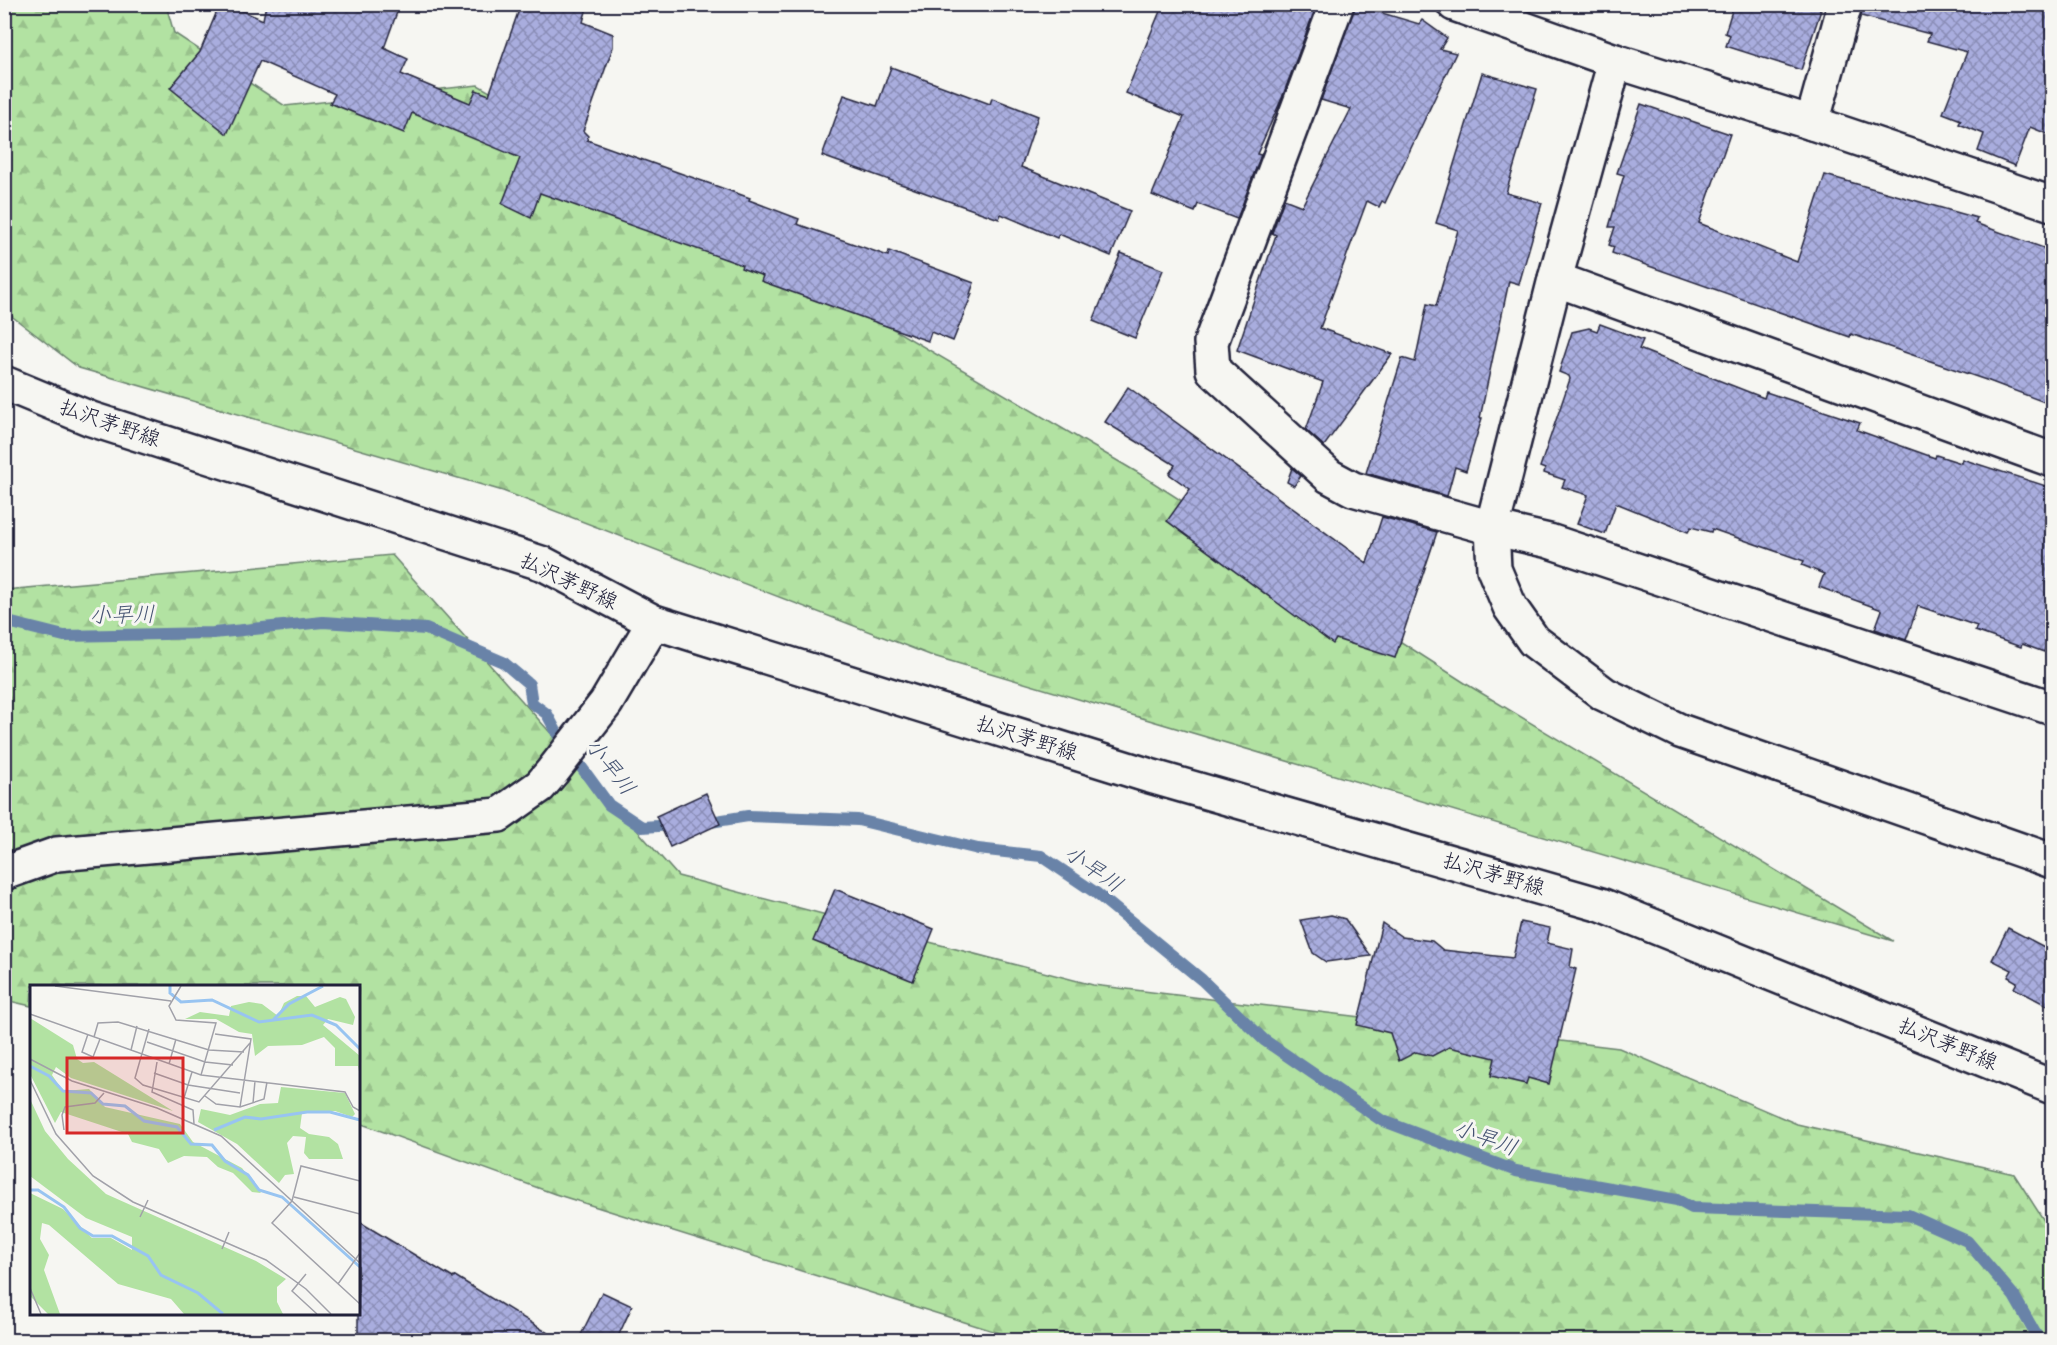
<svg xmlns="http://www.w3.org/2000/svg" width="2057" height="1345" font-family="Kalam,'Klee One',sans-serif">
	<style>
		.forest { fill: url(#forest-firs); stroke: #6a826e; stroke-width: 1.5 }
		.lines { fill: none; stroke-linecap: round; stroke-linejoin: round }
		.stream { stroke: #6983a8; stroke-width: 12 }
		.building { fill: url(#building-cross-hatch); stroke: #22223b; stroke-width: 1.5 }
		.street-casing { stroke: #22223b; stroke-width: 38 }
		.secondary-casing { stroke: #22223b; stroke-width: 38 }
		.street { stroke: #f6f6f2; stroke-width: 33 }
		.secondary { stroke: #f6f6f2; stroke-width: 33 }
		.labels { text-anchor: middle; stroke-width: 6; stroke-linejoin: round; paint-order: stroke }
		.street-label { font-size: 21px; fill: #22223b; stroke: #f6f6f2 }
		.water-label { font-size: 22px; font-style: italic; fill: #455372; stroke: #f6f6f2 }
		.inset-river { fill: none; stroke: #98c4f1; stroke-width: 3 }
		.inset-road { fill: none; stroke: #a1a1a9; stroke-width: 1.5 }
		.view { fill: #d62828; fill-opacity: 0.15; stroke: #d62828; stroke-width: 3 }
		.inset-edge { fill: none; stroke: #22223b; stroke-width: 3 }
	</style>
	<defs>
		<pattern id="forest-firs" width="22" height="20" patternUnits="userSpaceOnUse" patternTransform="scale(1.5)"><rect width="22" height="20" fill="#b2e2a2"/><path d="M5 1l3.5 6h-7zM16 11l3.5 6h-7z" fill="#99c28c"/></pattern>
		<pattern id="building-cross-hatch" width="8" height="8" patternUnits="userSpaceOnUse" patternTransform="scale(1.5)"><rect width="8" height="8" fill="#a9adde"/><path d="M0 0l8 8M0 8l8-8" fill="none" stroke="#898cb5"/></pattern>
	</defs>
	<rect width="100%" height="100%" fill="#f6f6f2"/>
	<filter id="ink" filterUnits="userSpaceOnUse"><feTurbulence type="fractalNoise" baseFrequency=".0167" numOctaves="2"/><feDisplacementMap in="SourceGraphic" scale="12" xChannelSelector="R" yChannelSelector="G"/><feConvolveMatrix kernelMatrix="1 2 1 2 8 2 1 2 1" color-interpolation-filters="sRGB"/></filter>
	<g filter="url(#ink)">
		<g class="forest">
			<polygon points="4,5 166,5 174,33 285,106 478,85 1140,474 1468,685 1893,941 930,655 503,491 79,368 5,311"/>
			<polygon points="392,555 678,876 1093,985 1619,1048 1797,1124 2014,1174 2052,1233 2052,1340 1022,1340 555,1194 359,1123 358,986 32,986 31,1006 5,1000 5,590"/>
		</g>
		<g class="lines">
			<g class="stream">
				<polyline points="4,621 64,636 213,633 323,622 426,629 503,662 529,684 532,703 547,714 558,735 609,805 642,827 674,825"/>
				<polyline points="704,823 748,816 858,820 978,849 1041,856 1096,893 1202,980 1264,1040 1381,1120 1516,1171 1677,1200 1692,1208 1908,1215 1967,1241 2014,1296 2039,1340"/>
			</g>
		</g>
		<g class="building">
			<polygon points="220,4 227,4 263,20 266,4 400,4 384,48 408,59 401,74 470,103 476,90 489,95 521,4 588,4 583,22 613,34 613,47 583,131 588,136 587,140 750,198 749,200 799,219 797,224 888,256 889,251 974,283 970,294 972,294 953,341 931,332 928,341 761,281 763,276 741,268 742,265 540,193 531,218 502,204 520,158 412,113 404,133 330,103 335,94 260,61 227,134 170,88 200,52"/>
			<polygon points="1163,4 1317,4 1282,98 1257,154 1261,155 1237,219 1198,204 1195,212 1152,195 1184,117 1126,93"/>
			<polygon points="1734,4 1803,4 1821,10 1801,70 1726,46 1730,35 1725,33"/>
			<polygon points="1863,4 2052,4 2052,136 2030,127 2015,166 1978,151 1984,134 1959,124 1961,120 1943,113 1967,52 1927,41 1930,34 1861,16"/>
			<polygon points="1355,5 1419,24 1422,20 1447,38 1440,49 1456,53 1385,203 1382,201 1379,207 1367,201 1320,328 1392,354 1324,446 1306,430 1323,382 1237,350 1276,235 1272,233 1284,199 1302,206 1351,109 1321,100"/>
			<polygon points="891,67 990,104 992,98 1038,116 1021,167 1130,211 1111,256 1059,234 1057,238 1001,214 999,219 822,156 844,95 877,106"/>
			<polygon points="1482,73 1537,89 1506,193 1542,203 1519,284 1509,281 1480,418 1482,418 1466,471 1455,467 1447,496 1366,473 1402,358 1415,362 1427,304 1436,306 1458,230 1436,223"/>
			<polygon points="1641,104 1730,134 1699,223 1797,262 1825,175 1977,218 1975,223 2052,251 2052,405 1989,381 1851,334 1850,337 1612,253 1614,247 1609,245 1615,227 1609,227 1624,175 1617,173"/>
			<polygon points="1121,253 1163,270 1135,338 1093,321"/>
			<polygon points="1600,324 1643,340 1639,349 1764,398 1766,392 1860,423 1857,430 1935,458 1936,455 1961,463 1962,459 2052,488 2052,630 2044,652 2022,644 2021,647 1975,631 1977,626 1918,606 1906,640 1875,629 1882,610 1819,587 1824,574 1802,565 1804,561 1712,529 1711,532 1691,527 1688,532 1616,503 1605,534 1577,524 1588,495 1562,487 1565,480 1544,473 1545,469 1540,467 1570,379 1569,376 1559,372 1572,332 1589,328 1597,331"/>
			<polygon points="1128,387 1367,563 1382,517 1437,532 1395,658 1336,639 1333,644 1167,521 1190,489 1169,474 1175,465 1105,422"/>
			<polygon points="1292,468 1301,476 1294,486 1287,482"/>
			<polygon points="706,793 720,824 670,847 656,816"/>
			<polygon points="835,889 934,929 913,981 813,941"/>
			<polygon points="1331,915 1345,919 1371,956 1326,962 1313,953 1301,920"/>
			<polygon points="1521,922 1550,928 1547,943 1573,949 1570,967 1576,969 1549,1084 1528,1078 1526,1084 1491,1076 1495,1058 1449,1047 1432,1056 1416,1052 1399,1061 1390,1033 1357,1025 1382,923 1402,937 1432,941 1443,950 1513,958"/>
			<polygon points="2008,928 2052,951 2052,1008 2014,988 2017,982 2008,977 2012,970 1992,960"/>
			<polygon points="358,1221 453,1278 455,1276 561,1341 358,1341"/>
			<polygon points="602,1292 632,1306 616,1341 578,1341"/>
		</g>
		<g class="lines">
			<defs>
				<g id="street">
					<polyline points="1337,4 1211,342 1213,370 1329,476 1353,489 1492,528 1549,541 2052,708"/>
					<polyline points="1615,61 1555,279 1492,528 1494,569 1510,607 1534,641 1604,694 1680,731 2052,861"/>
					<polyline points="1812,123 1845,4"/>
					<polyline points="1555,279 2052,460"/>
					<polyline points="4,873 57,854 499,815 540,786 552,772 606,703 654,622"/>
				</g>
				<g id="secondary">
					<polyline points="1454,4 1615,61 1812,123 2052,204"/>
					<polyline points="4,383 91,419 544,564 654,622 1150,776 1601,905 2052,1087"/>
				</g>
			</defs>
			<use href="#street" class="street-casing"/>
			<use href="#secondary" class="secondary-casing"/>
			<use href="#street" class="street"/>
			<use href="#secondary" class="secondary"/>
		</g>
	</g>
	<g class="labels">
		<g class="street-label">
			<text transform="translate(110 423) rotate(19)" y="7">払沢茅野線</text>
			<text transform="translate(569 581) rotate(25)" y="7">払沢茅野線</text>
			<text transform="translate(1027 738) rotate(17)" y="7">払沢茅野線</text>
			<text transform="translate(1494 874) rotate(16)" y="7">払沢茅野線</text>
			<text transform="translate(1948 1044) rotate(22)" y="7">払沢茅野線</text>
		</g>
		<g class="water-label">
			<text transform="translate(122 614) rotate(-1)" y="8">小早川</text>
			<text transform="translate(611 766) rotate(52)" y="8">小早川</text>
			<text transform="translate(1094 868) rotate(35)" y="8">小早川</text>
			<text transform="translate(1486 1137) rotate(20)" y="8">小早川</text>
		</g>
	</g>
	<g transform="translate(30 985)">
		<rect width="330" height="330" fill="#f6f6f2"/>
		<path d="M267,11H276L285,22L310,12L316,14L325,32L323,40L298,34L293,40L330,71V92L328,81H305V63L294,52L272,60L238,61L225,71L222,49L209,47L186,34H155L170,27L199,31L201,21L219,17L232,19L248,31L254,18ZM0,33L43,60L47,74L53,78L64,77L143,126L41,93L26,82L22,90L33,106L59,104L75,122L150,139L163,157L212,183L231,208L222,207L203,188L188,182L177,172L154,171L138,178L129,164L102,157L98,149L31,127L25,138L0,89ZM251,102L315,108L325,129L322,132L305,126L272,128L270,143L279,149L299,152L308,159L313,174H279L274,168L276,152L263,151L257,158L264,189L255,190L249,198L207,159L168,137L171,124L200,130L230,119L248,118ZM0,114L15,146L38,174L76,209L226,276L256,294L247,302V317L253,329H154L141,314L88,299L19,240L12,238L10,254L19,270L14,285L30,329H18L0,311V208L33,224L62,253H81L102,265V252L56,233L0,191Z" fill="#b2e2a2"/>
		<path class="inset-river" d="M140,1V8L151,17L182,15L229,37L282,30L306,40L330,64M242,36L259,19L293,1M0,81L19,91L33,106L61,108L73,119L95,121L114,136L147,142L161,159L182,160L195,176L218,190L229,205L252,212L330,282M184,145L215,132L231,134L277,127H300L330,135M0,205H8L34,222L50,243L63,251H82L118,271L131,290L168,308L193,329"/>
		<path class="inset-road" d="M25,1L141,16M151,1L139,21L146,35L186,38L171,90M0,29L171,90L315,107L323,122L330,126M119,44L105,93L113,100L169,117L220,58M58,49L52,67L63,72L70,54M185,49L221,54L210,122M64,52L68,38L88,37L179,65L214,67M117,57L175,77L203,80M101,65L107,41M0,74L42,96L127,123L191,151L330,278M127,77L122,107L163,125L164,139M139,79L146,54M124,88L158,100L210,108M0,95L26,149L63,191L103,217L236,275L276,304L301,329M175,111L186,119L210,122L234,114L237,97M154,113L162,87M223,118L225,96M34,145L32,130L35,122L65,118L74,108M330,196L271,181L262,216L242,238L330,319M264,212L330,229M110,232L118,215M192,264L199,247M276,289L262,306L287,329M308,299L330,268M0,303L11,329"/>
		<path class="view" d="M37,73H153V148H37Z"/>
		<rect width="330" height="330" class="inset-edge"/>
	</g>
	<rect width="2057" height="1345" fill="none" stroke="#f6f6f2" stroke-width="24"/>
	<rect x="12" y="12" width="2033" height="1321" fill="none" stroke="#22223b" stroke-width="2" filter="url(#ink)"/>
</svg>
